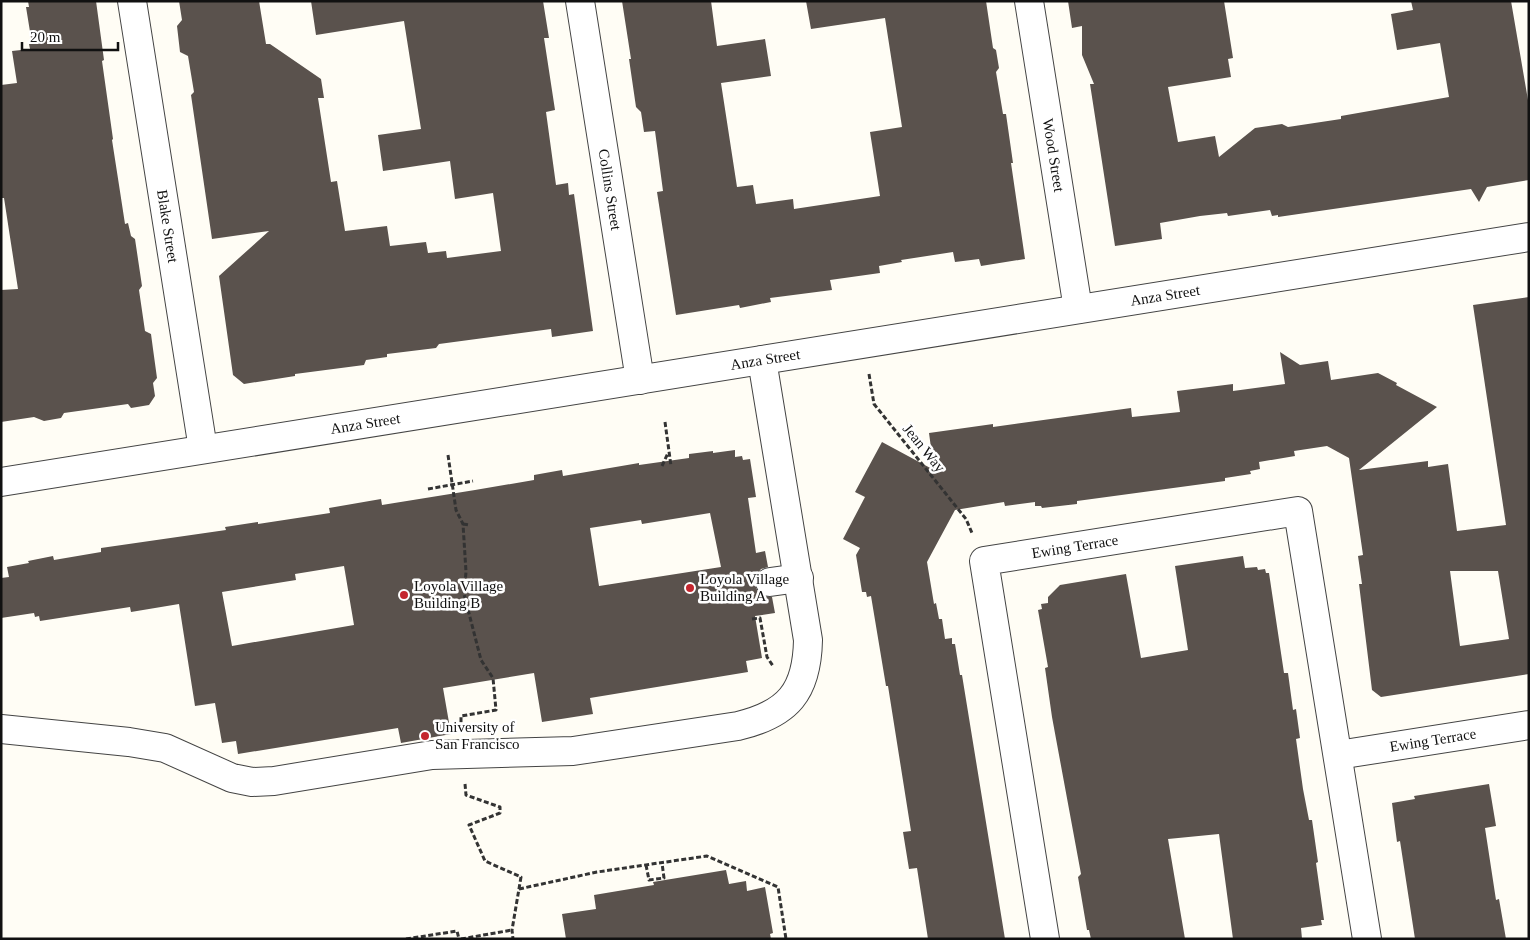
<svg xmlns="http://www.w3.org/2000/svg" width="1530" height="940" font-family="'Times New Roman',serif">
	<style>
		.building { fill: #5a524d; fill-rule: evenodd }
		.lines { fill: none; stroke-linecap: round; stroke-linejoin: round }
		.minor-casing { stroke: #444; stroke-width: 30 }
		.path { stroke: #333; stroke-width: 3; stroke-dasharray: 5 2.5; stroke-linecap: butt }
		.minor { stroke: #fff; stroke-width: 28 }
		.poi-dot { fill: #c4262e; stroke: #fff; stroke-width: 2 }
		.labels { text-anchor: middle; stroke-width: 5; stroke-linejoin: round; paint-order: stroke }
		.street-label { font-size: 15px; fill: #111; stroke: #fff }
		.poi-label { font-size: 15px; fill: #111; stroke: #fff; text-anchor: start }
	</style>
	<rect width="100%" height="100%" fill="#fffdf5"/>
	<g class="building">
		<polygon points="28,1 96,1 104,60 102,61 113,139 112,140 119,185 125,224 128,223 131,236 135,239 142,286 139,290 145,331 151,334 153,349 157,378 153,383 155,396 149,405 131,408 128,404 64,413 61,418 44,421 34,417 1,422 1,290 18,289 4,198 1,198 1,85 17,83 12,51 30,49 29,44 32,44 26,7 29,7"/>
		<polygon points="179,1 259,1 266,44 270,44 321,79 324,98 318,98 331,182 337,181 345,231 387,226 390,246 426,242 428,253 446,251 447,258 501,251 493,193 455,199 450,161 383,171 378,135 421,129 404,21 316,35 311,1 543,1 549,38 544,38 555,110 546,112 556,185 568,183 569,195 574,194 593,331 552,337 551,329 439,344 436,348 387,354 387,357 366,360 364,365 295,374 295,376 244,384 233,375 219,276 269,231 212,239 191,95 194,92 188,56 180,52 177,26 182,20"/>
		<polygon points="622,1 711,1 717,46 765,39 771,76 721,83 737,187 753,185 756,204 793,199 794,209 880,196 870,132 902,127 885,18 811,29 806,1 986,1 993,48 996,50 999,68 996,72 1003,114 1006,114 1013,163 1011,163 1025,259 981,266 979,259 955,262 953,252 901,260 902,262 879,266 880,273 830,280 832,290 770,298 771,302 740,308 739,305 676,315 657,192 663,191 655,131 644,132 641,112 636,107 629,59 631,59"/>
		<polygon points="1068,1 1224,1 1233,58 1228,59 1231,77 1168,87 1178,142 1215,136 1219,157 1255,128 1282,124 1288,127 1341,119 1341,116 1449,97 1440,43 1397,50 1391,14 1413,10 1411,1 1511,1 1529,106 1529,180 1487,187 1479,202 1471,189 1278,217 1278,215 1272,216 1270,210 1228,216 1227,213 1200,216 1160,223 1162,239 1115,246 1090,84 1094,84 1082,55 1082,26 1072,28"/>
		<path d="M1529,297V674L1381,697L1372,690L1359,584H1362L1358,556L1363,555L1349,458L1327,446L1294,451L1295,456L1259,462L1260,469L1250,471L1251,474L1225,478V481L1077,501V504L1042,508L1041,506H1035V502L1005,506L1004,502L955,510L927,562L934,604L936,603L939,619H942L945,639L952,638V644H955L960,675H962L1005,939H928L917,868L909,869L903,832L911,831L888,686H886L871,596L867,597L866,592H862L856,555L860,548L843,539L865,497L855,492L882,442L934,470L929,433L993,424V427L1131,408L1132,417L1180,412L1177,391L1233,384V391L1285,384L1280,352L1300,365L1328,361L1331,380L1378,373L1397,383L1396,385L1437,407L1359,470L1428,461V467L1448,464L1457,531L1506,525L1473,305ZM1450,571H1498L1509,639L1460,646Z"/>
		<path d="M735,450V457L742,456L743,460L750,459L756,497L748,498L756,553L765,551L768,567L761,569L756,576L755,585L758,592L764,596L772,597L775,613L755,616L762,658L746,661L748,672L590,698L593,714L542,722L534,673L443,688L451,734L401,743L398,728L238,754L236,741L222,743L215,703L195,706L179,604L131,612L130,607L40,621L39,616L35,617L34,613L1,618V578L9,577L7,567L29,563L28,561L53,556L54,560L101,552V548L226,530L225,527L258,522V524L330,513L329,508L381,499L382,505L475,490L534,480V475L562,470L563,476L639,463V465L689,458V454L713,451V453ZM710,513L721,567L599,586L590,528L641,520L642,524ZM344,566L354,625L232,646L222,592L296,580L295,574Z"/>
		<polygon points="1243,556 1245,568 1257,567 1258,570 1265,569 1266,573 1269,573 1284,673 1288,673 1293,710 1296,709 1300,738 1296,739 1303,789 1309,820 1312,820 1318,862 1316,863 1324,920 1321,920 1322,925 1301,928 1302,939 1233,939 1219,834 1168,839 1185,939 1091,939 1089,930 1087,930 1078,877 1081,874 1052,717 1045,668 1048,667 1038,610 1042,609 1041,604 1048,603 1048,597 1060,585 1126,574 1141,658 1188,650 1175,566"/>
		<polygon points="1489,784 1496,826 1485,828 1496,900 1499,899 1506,939 1415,939 1400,841 1397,842 1392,803 1415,799 1414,796"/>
		<polygon points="726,870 729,884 746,881 747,891 765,887 773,933 770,934 771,939 566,939 562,914 596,909 594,895 654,885 653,882"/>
	</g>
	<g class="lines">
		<defs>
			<g id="minor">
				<path id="s1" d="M132,1L203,449"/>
				<path id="s2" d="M580,1L640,380"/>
				<path id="s3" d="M1029,1L1078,309"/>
				<path id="s4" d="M1,482L1529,237"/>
				<polyline points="770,582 799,578"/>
				<path d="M1,729L129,742L165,748L232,778L252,782L274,781L432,755L573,751L738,726C788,714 807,692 808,640L762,360"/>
				<path id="s5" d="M1338,755L1529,725"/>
				<path id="s6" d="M1045,939L984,561L1298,511L1367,939"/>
			</g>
		</defs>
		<use href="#minor" class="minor-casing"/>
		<g class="path">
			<polyline points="869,374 874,404 966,519 972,533"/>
			<polyline points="665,422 671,466"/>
			<polyline points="448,455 456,510 463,524 466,572 464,594 481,660 493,678 496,710 461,716 461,724"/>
			<polyline points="662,466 668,453"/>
			<polyline points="428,489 473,481"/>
			<polyline points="463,524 469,525"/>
			<polyline points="752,619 760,618 767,657 773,666"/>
			<polyline points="465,784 466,795 500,807 500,813 469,825 485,861 521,877 512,930 513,939"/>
			<polyline points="646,865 649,880 664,878 662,863"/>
			<polyline points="519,889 597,872 707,856 778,887 786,939"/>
			<polyline points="406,939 457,931 459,939"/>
			<polyline points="461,939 512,930"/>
		</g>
		<use href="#minor" class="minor"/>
	</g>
	<g class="poi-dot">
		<circle cx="690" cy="588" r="5"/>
		<circle cx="404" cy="595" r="5"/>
		<circle cx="425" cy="736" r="5"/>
	</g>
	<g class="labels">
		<g class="street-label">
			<text dy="5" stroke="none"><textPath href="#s3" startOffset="156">Wood Street</textPath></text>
			<text dy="5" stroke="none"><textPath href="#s2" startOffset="191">Collins Street</textPath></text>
			<text dy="5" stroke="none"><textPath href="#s1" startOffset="228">Blake Street</textPath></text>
			<text dy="5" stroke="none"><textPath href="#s4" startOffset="1179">Anza Street</textPath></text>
			<text dy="5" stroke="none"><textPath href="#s4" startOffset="774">Anza Street</textPath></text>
			<text dy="5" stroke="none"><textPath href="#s4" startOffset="369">Anza Street</textPath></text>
			<text transform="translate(924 448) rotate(51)" y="5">Jean Way</text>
			<text dy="5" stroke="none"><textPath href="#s6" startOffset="475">Ewing Terrace</textPath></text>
			<text dy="5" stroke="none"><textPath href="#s5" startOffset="96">Ewing Terrace</textPath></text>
		</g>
		<g class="poi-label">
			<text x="700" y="584">Loyola Village<tspan x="700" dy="17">Building A</tspan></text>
			<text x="414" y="591">Loyola Village<tspan x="414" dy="17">Building B</tspan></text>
			<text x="435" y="732">University of<tspan x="435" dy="17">San Francisco</tspan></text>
		</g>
	</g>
	<rect width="1530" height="940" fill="none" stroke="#111111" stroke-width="5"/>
	<path d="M22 42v8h96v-8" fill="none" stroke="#111111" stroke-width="2.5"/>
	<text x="30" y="42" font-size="15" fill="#111111" stroke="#ffffff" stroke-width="4" paint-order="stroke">20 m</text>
</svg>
